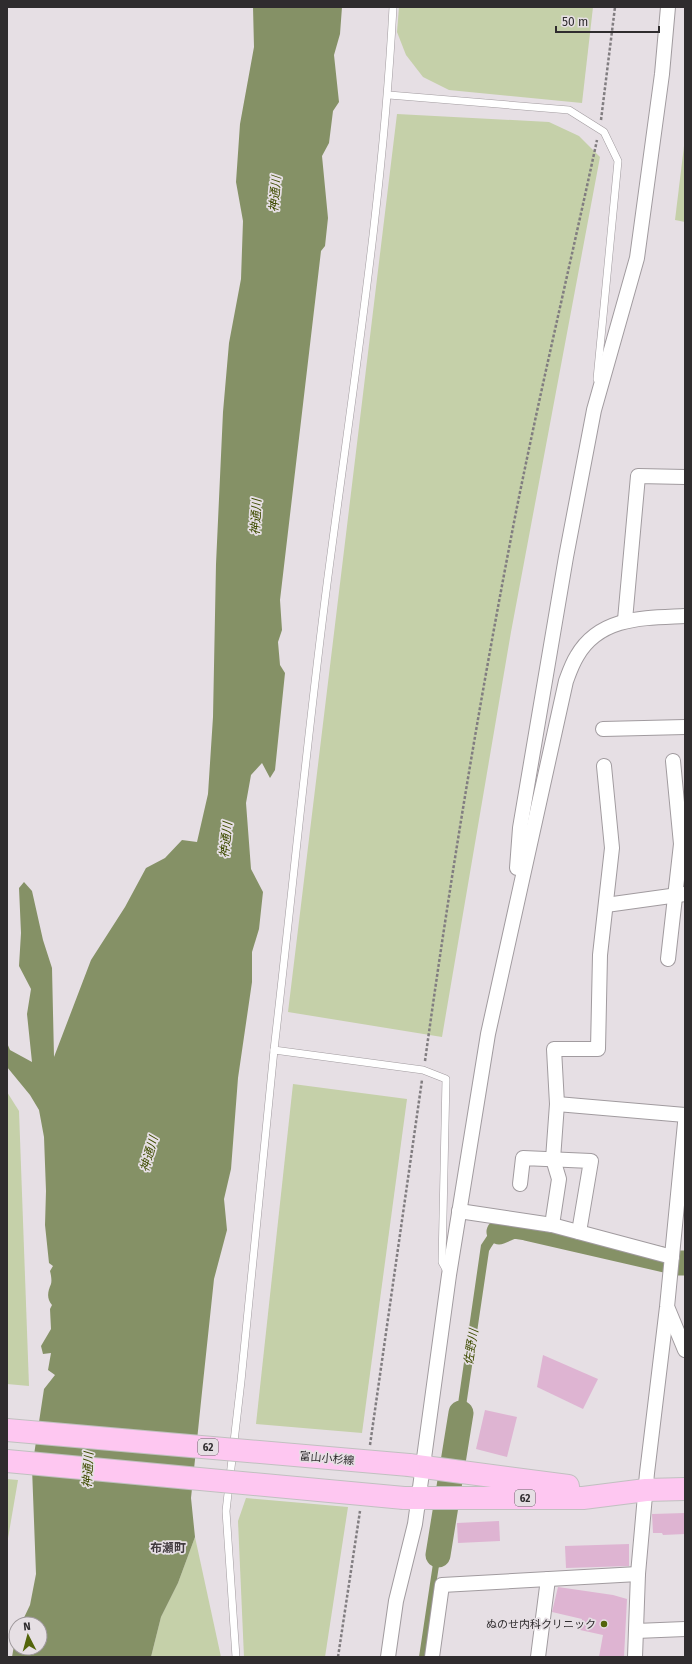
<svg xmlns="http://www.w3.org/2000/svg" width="692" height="1664" font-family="'Fira Sans','Noto Sans JP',sans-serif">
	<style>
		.green { fill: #c5d0a9 }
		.water { fill: #859166 }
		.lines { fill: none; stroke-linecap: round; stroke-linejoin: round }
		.river { stroke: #859166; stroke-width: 25 }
		.building { fill: #deb4d2 }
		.service-casing { stroke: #a19b9f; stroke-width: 8 }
		.minor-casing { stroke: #a19b9f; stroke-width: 16 }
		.primary-casing { stroke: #c1c0c0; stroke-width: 24 }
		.path { stroke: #817d80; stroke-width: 2.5; stroke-dasharray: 3 2; stroke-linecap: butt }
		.service { stroke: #fff; stroke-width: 7 }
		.minor { stroke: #fff; stroke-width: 14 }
		.primary { stroke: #fec7f1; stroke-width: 22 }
		.primary-bridge-casing { stroke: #c1c0c0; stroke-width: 24; stroke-linecap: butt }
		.primary-bridge { stroke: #fec7f1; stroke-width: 22 }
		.poi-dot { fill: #53640b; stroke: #e6dfe4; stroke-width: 1.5 }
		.labels { text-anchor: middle; stroke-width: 3.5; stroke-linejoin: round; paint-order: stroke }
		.shield { fill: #e6dfe4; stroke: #666265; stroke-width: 1 }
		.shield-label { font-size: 10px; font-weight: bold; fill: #2f2c2e }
		.street-label { font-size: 11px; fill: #2f2c2e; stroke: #e6dfe4 }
		.poi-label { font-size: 11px; fill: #2f2c2e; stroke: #e6dfe4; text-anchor: end }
		.water-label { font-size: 12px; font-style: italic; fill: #3e4c01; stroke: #e6dfe4 }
		.neighbourhood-label { font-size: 12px; font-weight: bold; fill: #413b3f; stroke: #e6dfe4 }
	</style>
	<rect width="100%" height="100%" fill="#e6dfe4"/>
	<g class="green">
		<polygon points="399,7 593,7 582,103 449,90 423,77 406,55 397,32"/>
		<polygon points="397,114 549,122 579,136 600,157 511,632 442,1037 288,1012"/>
		<polygon points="685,138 685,222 675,220"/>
		<polygon points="293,1084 407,1099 362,1433 256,1424"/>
		<polygon points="7,1092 19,1111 29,1386 7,1384"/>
		<polygon points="7,1479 18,1480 7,1544"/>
		<polygon points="246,1498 348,1507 325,1657 244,1657 238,1521"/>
		<polygon points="195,1537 221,1657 151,1657 161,1617 178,1583"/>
	</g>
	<g class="water">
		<path d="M253,7H342L340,34L334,55L339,102L333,111L329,143L322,156L328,218L325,246L321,251L280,600L282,630L278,642L280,665L285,673L275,770L270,778L262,763L251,775L246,803L251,869L263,892L259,929L252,952V982L238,1078L231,1169L224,1199L227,1230L214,1279L202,1392L191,1498L195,1537L178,1583L161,1617L151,1657H12L16,1634V1648H40V1624H21L30,1605L36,1574L32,1468L44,1389L55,1375L48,1370L51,1353L43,1354L41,1346L51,1329L50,1309L52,1305C46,1298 48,1291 51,1284C52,1280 51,1275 50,1271L53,1266L49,1263L45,1225L46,1191L44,1137L39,1110L30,1095L7,1067V1043L10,1050L32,1062L27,1014L31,989L19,966L21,933L19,888L24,882L32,891L43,940L52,968L54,1057L91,960L125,907L146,868L165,858L182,840L197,842L208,794L213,717L216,564L223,412L229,343L241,279L243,221L236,182L240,124L254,47Z"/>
		<path d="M508,1222L532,1224V1233C511,1230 500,1231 489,1251L460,1447L452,1445L481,1245L489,1233Z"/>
		<polygon points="552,1227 595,1238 597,1246 547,1235"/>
		<polygon points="610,1241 665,1257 662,1264 603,1248"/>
		<polygon points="448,1520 444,1533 425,1657 419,1657 438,1530 437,1522"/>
	</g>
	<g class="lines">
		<g class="river">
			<polyline points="499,1232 513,1226 526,1228 678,1263 685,1263"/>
			<polyline points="438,1555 461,1413"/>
		</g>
	</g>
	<g class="building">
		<polygon points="543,1355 598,1379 583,1409 537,1387"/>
		<polygon points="485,1410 517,1417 507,1457 476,1449"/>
		<polygon points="685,1513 685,1534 663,1535 662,1533 653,1533 652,1514"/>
		<polygon points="499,1521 500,1541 458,1543 457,1523"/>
		<polygon points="629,1544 629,1566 566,1568 565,1546"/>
		<polygon points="558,1587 613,1595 627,1599 624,1657 599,1657 603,1635 580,1630 582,1619 552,1612"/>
	</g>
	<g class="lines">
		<defs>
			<g id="service">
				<path d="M393,7C383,200 352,392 327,584C307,739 292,895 274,1050L423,1070L446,1079L442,1262L448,1273"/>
				<polyline points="389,95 569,110 604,132 618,161 597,379"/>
				<polyline points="236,1657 226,1511 241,1381 274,1050"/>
			</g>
			<g id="minor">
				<polyline points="625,620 638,476 685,477"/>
				<polyline points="603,729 685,727"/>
				<polyline points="517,868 520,828 566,557 594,410 637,258 662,74 668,7"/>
				<polyline points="606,905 685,894"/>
				<polyline points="668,959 681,844 673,761"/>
				<polyline points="557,1104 685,1115"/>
				<polyline points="520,1184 523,1158 591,1161 579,1232"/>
				<polyline points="459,1211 552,1225 672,1257"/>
				<polyline points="552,1225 559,1179 553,1159 557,1104 554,1049 598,1049 600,955 612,848 604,766"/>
				<polyline points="668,1309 685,1350"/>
				<polyline points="636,1631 685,1629"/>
				<path d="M388,1657L396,1601L415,1524L449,1275L488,1034L566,681C569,673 572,664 577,656C600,616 645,618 685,616"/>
				<polyline points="432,1657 442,1585 638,1574"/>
				<polyline points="538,1657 548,1579"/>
				<polyline points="635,1657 638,1574 647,1473 667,1307 685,1123"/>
			</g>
			<g id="primary">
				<polyline points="409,1465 568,1486"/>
				<polyline points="404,1498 583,1498 646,1490 685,1489"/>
			</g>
		</defs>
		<use href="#service" class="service-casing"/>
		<use href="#minor" class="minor-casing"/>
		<use href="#primary" class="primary-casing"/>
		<g class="path">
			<polyline points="601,120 615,7"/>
			<path d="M425,1061C450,879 480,698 515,517C540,391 570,266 597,140"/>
			<polyline points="370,1445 422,1080"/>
			<polyline points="338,1657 360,1511"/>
		</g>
		<use href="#service" class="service"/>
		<use href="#minor" class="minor"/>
		<use href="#primary" class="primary"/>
		<defs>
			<g id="primary-bridge">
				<polyline points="7,1430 409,1465"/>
				<polyline points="7,1461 404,1498"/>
			</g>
		</defs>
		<use href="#primary-bridge" class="primary-bridge-casing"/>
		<use href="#primary-bridge" class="primary-bridge"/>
	</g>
	<circle class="poi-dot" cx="604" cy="1624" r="4"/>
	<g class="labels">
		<g class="shield">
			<rect x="198" y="1439" width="20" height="16" rx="3"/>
			<rect x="515" y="1490" width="20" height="16" rx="3"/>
		</g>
		<g class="shield-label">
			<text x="208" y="1451">62</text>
			<text x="525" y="1502">62</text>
		</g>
		<g class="street-label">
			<text transform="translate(327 1458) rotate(5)" y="4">富山小杉線</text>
		</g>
		<g class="poi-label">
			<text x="596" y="1628">ぬのせ内科クリニック</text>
		</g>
		<g class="water-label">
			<text transform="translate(275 194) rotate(-85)" y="4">神通川</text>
			<text transform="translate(256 517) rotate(-87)" y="4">神通川</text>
			<text transform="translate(226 840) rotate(-84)" y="4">神通川</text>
			<text transform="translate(149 1154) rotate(-74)" y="4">神通川</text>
			<text transform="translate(471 1347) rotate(-81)" y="4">佐野川</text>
			<text transform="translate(88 1470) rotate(-87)" y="4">神通川</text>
		</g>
		<g class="neighbourhood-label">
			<text x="168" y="1552">布瀬町</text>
		</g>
	</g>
	<rect width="692" height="1664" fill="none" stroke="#2f2c2e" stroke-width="16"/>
	<g transform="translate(28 1636) rotate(354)"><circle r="19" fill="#e6dfe4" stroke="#9d979b"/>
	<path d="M0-3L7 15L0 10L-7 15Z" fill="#53640b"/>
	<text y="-6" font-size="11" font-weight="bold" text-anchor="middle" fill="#2f2c2e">N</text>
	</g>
	<path d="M556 26v6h103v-6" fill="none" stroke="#2f2c2e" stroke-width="2"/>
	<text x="562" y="26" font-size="12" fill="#2f2c2e" stroke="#e6dfe4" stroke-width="3" paint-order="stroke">50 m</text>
</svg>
